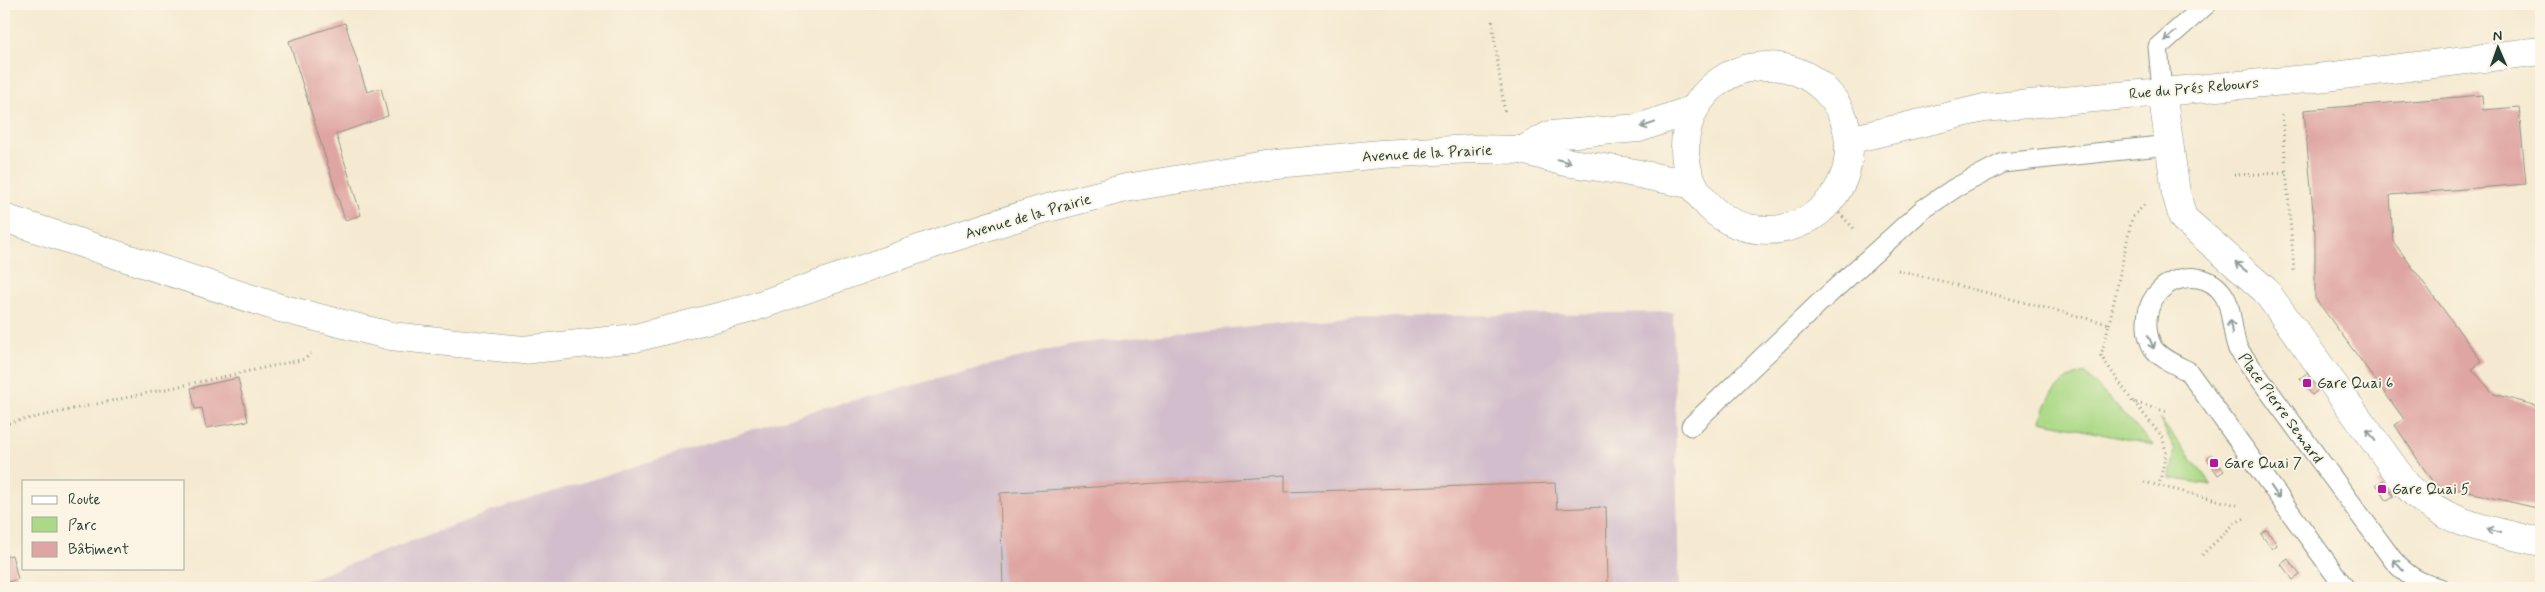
<svg xmlns="http://www.w3.org/2000/svg" width="2545" height="592" font-family="Mynerve,sans-serif">
	<style>
		.industrial { fill: #d1bdcb }
		.green { fill: #abd986; stroke: #658b5d }
		.building { fill: #dfa5a3 }
		.lines { fill: none; stroke-linecap: round; stroke-linejoin: round }
		.lane-casing { stroke: #8a9482; stroke-width: 21 }
		.street-casing { stroke: #8a9482; stroke-width: 29 }
		.path { stroke: #8a9482; stroke-width: 3; stroke-dasharray: 1 4; stroke-linecap: butt }
		.lane { stroke: #fff; stroke-width: 19 }
		.street { stroke: #fff; stroke-width: 28 }
		.oneway { stroke: #8f9e9a }
		.poi-dot { fill: #b5179e; stroke: #fcf5e5; stroke-width: 2 }
		.labels { text-anchor: middle; stroke-width: 4; stroke-linejoin: round; paint-order: stroke }
		.street-label { font-size: 15px; fill: #1f3d34; stroke: #fcf5e5 }
		.poi-label { font-size: 15px; fill: #1f3d34; stroke: #fcf5e5; text-anchor: start }
	</style>
	<rect width="100%" height="100%" fill="#fcf5e5"/>
	<filter id="ink" filterUnits="userSpaceOnUse"><feTurbulence type="fractalNoise" baseFrequency=".02" numOctaves="2"/><feDisplacementMap in="SourceGraphic" scale="10" xChannelSelector="R" yChannelSelector="G"/><feConvolveMatrix kernelMatrix="1 2 1 2 8 2 1 2 1" color-interpolation-filters="sRGB"/></filter>
	<filter id="wash" filterUnits="userSpaceOnUse"><feTurbulence type="fractalNoise" baseFrequency=".0096" numOctaves="4" result="noise"/><feDisplacementMap in="SourceGraphic" scale="20" xChannelSelector="R" yChannelSelector="G"/><feGaussianBlur stdDeviation="1.12" result="paint"/><feColorMatrix in="noise" values="0 0 0 0 0 0 0 0 0 0 0 0 0 0 0 0 0 1.4 0 .05"/><feComposite in="paint" operator="in"/></filter>
	<g filter="url(#wash)">
		<rect width="100%" height="100%" fill="#f5ead1"/>
		<polygon class="industrial" points="1673,312 1679,588 286,588 492,511 805,413 1072,344 1330,318"/>
		<g class="green">
			<path d="M2085,373L2153,445L2041,421C2048,394 2058,380 2085,373Z"/>
			<polygon points="2159,418 2212,485 2170,478 2175,450"/>
		</g>
		<g id="blocks">
			<g class="building">
				<polygon points="345,23 367,92 381,88 388,116 336,134 361,215 345,220 289,41"/>
				<polygon points="2482,95 2483,110 2519,107 2526,184 2390,195 2393,241 2482,362 2472,369 2494,394 2541,407 2541,509 2434,484 2395,425 2404,419 2315,298 2315,234 2304,110"/>
				<polygon points="2307,373 2318,390 2312,395 2300,378"/>
				<polygon points="238,378 248,421 206,428 202,408 195,409 191,388"/>
				<polygon points="2212,455 2224,471 2218,475 2207,459"/>
				<polygon points="1285,475 1285,492 1555,483 1557,509 1606,507 1608,583 1559,584 1559,588 1003,588 1000,493"/>
				<polygon points="2383,480 2394,497 2387,501 2376,484"/>
				<polygon points="2267,530 2277,545 2272,549 2261,534"/>
				<polygon points="12,555 18,579 4,583 4,557"/>
				<polygon points="2288,559 2300,575 2293,580 2281,564"/>
			</g>
		</g>
	</g>
	<g filter="url(#ink)">
		<use href="#blocks" fill-opacity="0" stroke="#8a9482" stroke-width="1"/>
		<g class="lines">
			<defs>
				<g id="lane">
					<polyline points="2162,91 2158,47 2207,4"/>
					<polyline points="1691,426 1817,305 1922,210 1955,188 2003,163 2169,145"/>
					<path d="M2345,588L2188,371C2176,365 2161,359 2153,348C2149,342 2147,332 2147,326C2144,277 2208,259 2227,301C2232,313 2232,334 2238,349L2393,560C2407,576 2419,583 2440,588"/>
				</g>
				<g id="street">
					<circle cx="1767" cy="148" r="82"/>
					<path d="M2162,91L2176,193L2183,218L2265,290L2408,487C2443,524 2493,531 2541,542"/>
					<polyline points="1849,140 1984,108 2317,78 2541,51"/>
					<polyline points="1523,150 1550,135 1639,128 1694,109"/>
					<polyline points="4,218 280,308 391,336 523,350 635,338 749,309 942,241 1040,210 1126,188 1266,165 1381,154 1471,149 1523,150 1565,162 1624,171 1694,185"/>
				</g>
			</defs>
			<use href="#lane" class="lane-casing"/>
			<use href="#street" class="street-casing"/>
			<g class="path">
				<polyline points="1492,21 1505,115"/>
				<polyline points="2282,115 2294,271"/>
				<polyline points="2234,175 2286,173"/>
				<polyline points="1829,202 1856,231"/>
				<polyline points="1898,270 2109,324 2101,356 2133,402 2168,412"/>
				<polyline points="2109,324 2132,218 2145,204"/>
				<polyline points="2134,402 2163,438 2166,454 2159,485"/>
				<polyline points="4,424 305,359 313,352"/>
				<polyline points="2144,482 2237,505"/>
				<polyline points="2202,555 2235,523 2247,517"/>
			</g>
			<use href="#lane" class="lane"/>
			<use href="#street" class="street"/>
		</g>
		<defs><path id="oneway-shaft" d="M-6 0H5M1.5-3L5.5 0L1.5 3" fill="none" stroke-width="1.6" stroke-linecap="round" stroke-linejoin="round" transform="scale(1.25)"/></defs>
		<g class="oneway">
			<use href="#oneway-shaft" transform="translate(2170 36) rotate(139)"/>
			<use href="#oneway-shaft" transform="translate(1648 125) rotate(161)"/>
			<use href="#oneway-shaft" transform="translate(1564 161) rotate(13)"/>
			<use href="#oneway-shaft" transform="translate(2241 267) rotate(-142)"/>
			<use href="#oneway-shaft" transform="translate(2231 327) rotate(-99)"/>
			<use href="#oneway-shaft" transform="translate(2151 342) rotate(66)"/>
			<use href="#oneway-shaft" transform="translate(2371 435) rotate(-126)"/>
			<use href="#oneway-shaft" transform="translate(2275 492) rotate(55)"/>
			<use href="#oneway-shaft" transform="translate(2494 531) rotate(-163)"/>
			<use href="#oneway-shaft" transform="translate(2398 565) rotate(-131)"/>
		</g>
	</g>
	<g class="poi-dot">
		<rect x="2302" y="378" width="10" height="10" rx="2.5"/>
		<rect x="2209" y="458" width="10" height="10" rx="2.5"/>
		<rect x="2377" y="484" width="10" height="10" rx="2.5"/>
	</g>
	<g class="labels">
		<g class="street-label">
			<text transform="translate(2194 88) rotate(-5)" y="5">Rue du Prés Rebours</text>
			<text transform="translate(1427 153) rotate(-3)" y="5">Avenue de la Prairie</text>
			<text transform="translate(1028 216) rotate(-16)" y="5">Avenue de la Prairie</text>
			<text transform="translate(2281 408) rotate(54)" y="5">Place Pierre Semard</text>
		</g>
		<g class="poi-label">
			<text x="2317" y="388">Gare Quai 6</text>
			<text x="2224" y="468">Gare Quai 7</text>
			<text x="2392" y="494">Gare Quai 5</text>
		</g>
	</g>
	<rect width="2545" height="592" fill="none" stroke="#fcf5e5" stroke-width="20"/>
	<rect x="22" y="480" width="162" height="90" fill="#fcf5e5" stroke="#a4ab9e"/>
	<rect x="32" y="496" width="25" height="8" fill="#ffffff" stroke="#a4ab9e"/>
	<text x="68" y="504" font-size="15" fill="#1f3d34">Route</text>
	<rect x="32" y="517" width="25" height="15" fill="#abd986" stroke="#a4ab9e"/>
	<text x="68" y="530" font-size="15" fill="#1f3d34">Parc</text>
	<rect x="32" y="542" width="25" height="15" fill="#dfa5a3" stroke="#a4ab9e"/>
	<text x="68" y="554" font-size="15" fill="#1f3d34">Bâtiment</text>
	<g transform="translate(2498 48) rotate(358)" stroke="#fcf5e5" stroke-width="4" paint-order="stroke">
	<path d="M0-4L9 19L0 12L-9 19Z" fill="#1f3d34"/>
	<text y="-8" font-size="14" font-weight="bold" text-anchor="middle" fill="#1f3d34">N</text>
	</g>
</svg>
